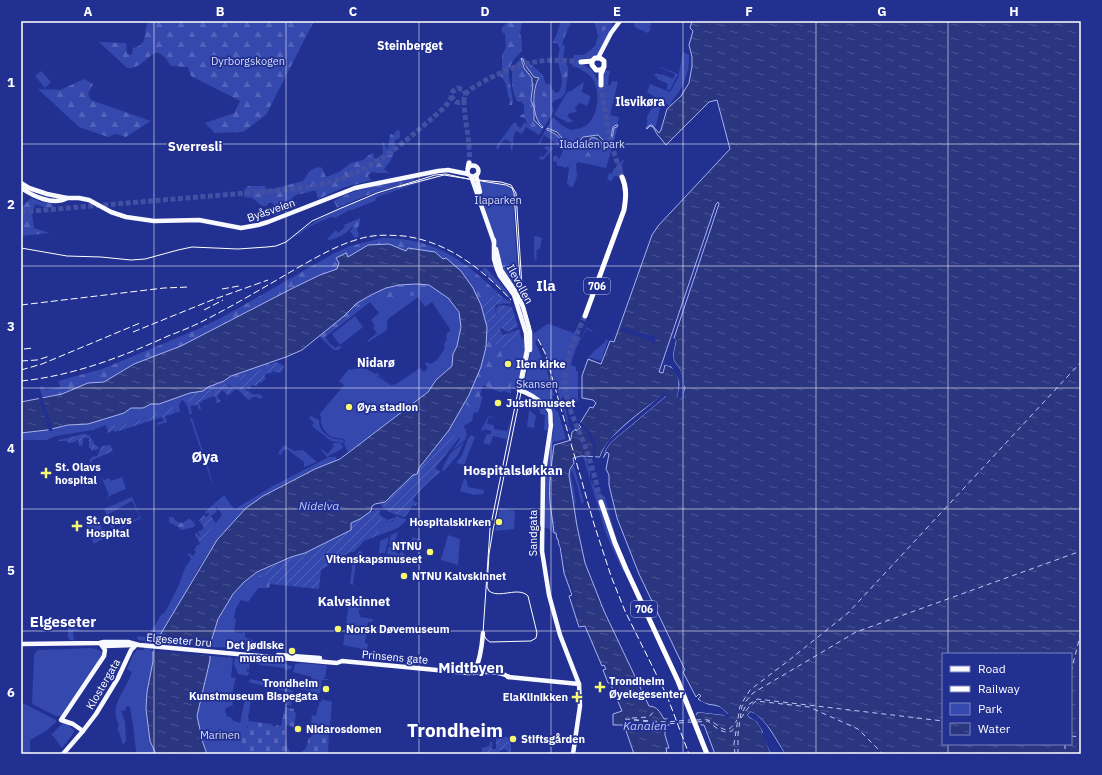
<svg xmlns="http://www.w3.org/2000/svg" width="1102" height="775" font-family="'IBM Plex Sans',sans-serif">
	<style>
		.green { fill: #3548ae }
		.forest { fill: url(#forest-firs) }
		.cemetery { fill: url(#cemetery-stones) }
		.garden { fill: url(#garden-furrows) }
		.water { fill: url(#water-ripples); stroke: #a6b2ee; fill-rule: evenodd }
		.pier { fill: #213091 }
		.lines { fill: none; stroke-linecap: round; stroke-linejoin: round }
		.ferry { stroke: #bec6f4; stroke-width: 1; stroke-dasharray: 5 4; stroke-linecap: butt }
		.highway-tunnel { stroke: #424fa2; stroke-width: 5; stroke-dasharray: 5 2.5; stroke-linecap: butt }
		.major { stroke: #f8f8ff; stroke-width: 4.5 }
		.highway { stroke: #fff; stroke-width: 5 }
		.tram { stroke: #fff; stroke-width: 1 }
		.rail { stroke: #fff; stroke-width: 1; stroke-dasharray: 7 3; stroke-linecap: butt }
		.grid { fill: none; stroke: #fff; stroke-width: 1; stroke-opacity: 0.55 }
		.poi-dot { fill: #f8f973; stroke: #213091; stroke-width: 1.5 }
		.labels { text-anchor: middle; stroke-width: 3.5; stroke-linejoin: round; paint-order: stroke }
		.shield { fill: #213091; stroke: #bcc1de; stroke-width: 1 }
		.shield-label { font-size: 10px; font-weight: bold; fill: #fff }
		.park-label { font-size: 11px; fill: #d7ddf9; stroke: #213091 }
		.street-label { font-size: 11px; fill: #fff; stroke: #213091 }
		.poi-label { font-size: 11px; font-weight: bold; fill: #fff; stroke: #213091; text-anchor: start }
		.neighbourhood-label { font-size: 12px; font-weight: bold; fill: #fff; stroke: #213091 }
		.water-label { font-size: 12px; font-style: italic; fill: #bec6f4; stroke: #213091 }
		.quarter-label { font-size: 13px; font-weight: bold; fill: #fff; stroke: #213091 }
		.district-label { font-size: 15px; font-weight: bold; fill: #fff; stroke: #213091 }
		.town-label { font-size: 19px; font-weight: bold; fill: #fff; stroke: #213091 }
		.neatline { fill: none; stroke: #fff; stroke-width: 1.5 }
		.grid-label { font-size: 13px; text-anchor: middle; font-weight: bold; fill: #fff }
	</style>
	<defs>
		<pattern id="forest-firs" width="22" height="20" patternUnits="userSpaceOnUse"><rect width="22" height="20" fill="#3548ae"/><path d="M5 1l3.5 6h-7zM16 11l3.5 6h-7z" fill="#5363ba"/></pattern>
		<pattern id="cemetery-stones" width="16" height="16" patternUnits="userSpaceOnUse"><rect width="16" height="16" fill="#3548ae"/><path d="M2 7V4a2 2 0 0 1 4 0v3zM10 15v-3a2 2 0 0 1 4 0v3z" fill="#5363ba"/></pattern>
		<pattern id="garden-furrows" width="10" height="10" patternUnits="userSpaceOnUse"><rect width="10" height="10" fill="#3548ae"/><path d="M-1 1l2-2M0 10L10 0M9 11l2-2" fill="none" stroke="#5363ba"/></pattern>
		<pattern id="water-ripples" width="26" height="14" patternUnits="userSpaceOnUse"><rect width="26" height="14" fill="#2b3680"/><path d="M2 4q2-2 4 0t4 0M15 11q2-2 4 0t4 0" fill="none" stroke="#4b5493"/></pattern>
	</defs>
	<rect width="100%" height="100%" fill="#213091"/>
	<g class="green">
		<polygon points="634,21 647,21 652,24 649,28 651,29 648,33 636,28 634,25"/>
		<path d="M612,24L613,25L598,54L591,58L580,59L579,63C591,67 596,73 599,85L602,82L604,70L610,71V74H609L608,85L610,86L612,81L618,82L610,115L619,117L615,138L606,168L578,162L576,164L577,176L573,187H570L573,178L569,166H556L563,151L557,144L543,160L536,158L539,159L540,156L543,157L548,151L544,148L546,146L551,147L553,148L557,144L544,135L540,144H538L543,135V134L553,117L563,126L571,130C576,129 584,128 588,124C599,114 601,88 591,77C587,72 579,68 572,66L574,55H584L588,52L595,46L598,36Z"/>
		<path d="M683,52L689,55C690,73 683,89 671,102V104L670,106L663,102L661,103L656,126L654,127L650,125L647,127V116L658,99L647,92L650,84L670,92L678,78Z"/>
		<polygon points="523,57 543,75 554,111 539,135 526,127 522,134 516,131 514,135 512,152 510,147 512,143 505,139 500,145 499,149 495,148 511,126 515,122 517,124 517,126 521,128 524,122 527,124 524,98 516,100 516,63"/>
		<polygon points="661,67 678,74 670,90 666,89 668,84 657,79 657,77 654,76 656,73 661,75 662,74 673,79 675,74 661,68"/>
		<polygon points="41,71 51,82 45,88 35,76"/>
		<polygon points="584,82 582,92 590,96 590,99 587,106 580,103 575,107 577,112 570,113 567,116 573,121 568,123 554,115 567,92 571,91"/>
		<polygon points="622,160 624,160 622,165 624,176 619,178 618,176 614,176 612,181 607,180 609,173 612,174 614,168 616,168 617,164 615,163 615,162 621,163"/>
		<path d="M436,177L377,197L375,201L352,210H349L335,218L332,217C324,220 315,223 308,228C302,231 300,235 294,237C331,205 390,190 436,177Z"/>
		<path d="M480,182C491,182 508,182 513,193L518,284L512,285L504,274L484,204Z"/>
		<polygon points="539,235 539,237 542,238 540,248 536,251 538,254 536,254 537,260 535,260 534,255 534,236 538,237"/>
		<path d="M429,285C455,302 468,312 457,345C456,348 454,350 453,353C452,357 453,362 452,366L436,380L428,392L348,452L344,444L345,440C341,437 340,439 336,438C325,436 320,426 321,416L319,415L344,385L339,381L349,369L350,370L363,367L375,374L377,373L388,381L378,375L377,376L391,385L396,384L420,368L424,372L428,368L425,364L427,362L431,364L437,360L445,348L444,345L446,340L447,339L446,337L447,333L450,331V329L432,302L425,307L418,297L388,319L387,322V330L368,342L367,341L377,333L373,328L375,326L371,320L379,313L370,302Z"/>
		<polygon points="355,316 363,327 340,345 332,334"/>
		<path d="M547,324H549L574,333L578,326L581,325L575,334L581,338L586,329V327L593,331L592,332L587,329C579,341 574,351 571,365L576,367V371H578V401L570,411L565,396L562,397L563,405H565V409L566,410L569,427L571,429L570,432L549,363L539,338L535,342L545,364L554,395L552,396L556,411H558L566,439L553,442L552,449L553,451C551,468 548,485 550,502C551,512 553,522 554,533H553L549,529L543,527C544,507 544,486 547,465C548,452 557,426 552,413C548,402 526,398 524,386L531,350L533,334Z"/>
		<polygon points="520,337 525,339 525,349 517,389 514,389 511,387 496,386 495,390 483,385 480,395 483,396 478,413 474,412 472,421 464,426 467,434 465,440 452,451 460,439 449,430 469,395 486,347 487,338 505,349"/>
		<polygon points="606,339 608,340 601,361 588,357 593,353 593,352 604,343"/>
		<polygon points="186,394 190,403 192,414 189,414 188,407 183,400 181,401 179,406 180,412 177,413 175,408 168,406 160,413 132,422 121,425 106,425 93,430 56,436 47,440 21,440 21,433 47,430 68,425 88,424 124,413 131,408 143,408 151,404 160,404"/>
		<path d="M532,400C548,406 550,415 549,430H544L545,415L540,414L539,406L530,402Z"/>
		<polygon points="529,410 536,416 534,428 527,427"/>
		<path d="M311,416L319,420C319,430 325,436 335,439C339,440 341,438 344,441L343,443L331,441L312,426L314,423L309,418Z"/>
		<polygon points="490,416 495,418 489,417 487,424 494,425 494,429 507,431 511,418 506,445 506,439 493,436 490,445 483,443 487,434 491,434 491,431 484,429 483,431 481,430 488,417"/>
		<polygon points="190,418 192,418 209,470 215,492"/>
		<polygon points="471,435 475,437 464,465 456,463 462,455 468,439"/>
		<polygon points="464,442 458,455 443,472 442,469 450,454"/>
		<polygon points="334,443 340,443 343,446 343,448 327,457 319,447 328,454 334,446 332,445"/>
		<path d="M284,445L294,451L303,450L317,462L304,467V462L287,449L283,451L281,455L280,454H279V456C277,452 281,449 284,445Z"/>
		<polygon points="583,456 585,456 588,459 587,464 590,468 590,479 596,490 605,497 617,541 604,502 605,502 603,500 599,501 598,503 600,503 619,559 624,571 623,572 606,534"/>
		<path d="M329,457H336V461L315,469L281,486L263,496L246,508L217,540L198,569L183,597L156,642L153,651V661L147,692L146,709L150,742L156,754H139L136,751L133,725L130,707L128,706L126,707V710L121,711L125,722L126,741L123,745L121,739L119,731L117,730L119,725C108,704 126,692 132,672L127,669L133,655L137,650H144L145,641L138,640L137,636L146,637L156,624L160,616L165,612L178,587L185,568L191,559L188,554L189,553L193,556L196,552L194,550L197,545L201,544L208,533L222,515L217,507L206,514L205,512L224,495L231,505L235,509L273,486Z"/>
		<polygon points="572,466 574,466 584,502 582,503 582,506 577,485 572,470 571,473 576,503 574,504 570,474"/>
		<polygon points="101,476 104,480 109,478 110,481 122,477 126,489 107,497 106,497 109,495"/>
		<polygon points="464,479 466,479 468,487 484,490 483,494 474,495 460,491"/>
		<polygon points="132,497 141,518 118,530 117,529 140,517 132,501 109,514 116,531 113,532 104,509"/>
		<polygon points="500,508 515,511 514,529 495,531"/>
		<polygon points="396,516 406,519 406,521 398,528 382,534 378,529 385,522 393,521"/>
		<polygon points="98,519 106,537 94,544 86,524"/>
		<polygon points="398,532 393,549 396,550 396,553 400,554 404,540 407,541 405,548 403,548 401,552 404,553 404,555 415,559 416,557 418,558 417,560 387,554 388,548 391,546 389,544 391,535"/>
		<polygon points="448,535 460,539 458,565 441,560"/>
		<polygon points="389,537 385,553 379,553 380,541"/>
		<polygon points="412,537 420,539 422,541 421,547 417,545 416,547 420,548 418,555 417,555 418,552 409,550 408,551 412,538"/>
		<polygon points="359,551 363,552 356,561 353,585 352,585 350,583 353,560"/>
		<path d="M262,571L270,584V588L260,586L248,602L241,600L236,608L234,618L236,619L234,632L241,633L245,632V637L262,644V649L210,647C216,618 233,582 262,571Z"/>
		<polygon points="350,597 373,601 372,607 361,606 361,609 359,609 359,614 360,614 360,617 373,619 372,622 368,622 365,643 368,644 367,650 343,645"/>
		<polygon points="68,619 74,622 73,628 82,630 73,631 74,641 70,640 68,638"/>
		<path d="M70,649C80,649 98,645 103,654L61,716H56L32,704L34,655L38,650Z"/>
		<path d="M210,656L225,657L226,658L230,657L233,659L231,677L236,678L234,685L232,698H228V701H232L233,705L226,708L225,711L227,716L232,718V720L240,723L245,699H251L249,714L248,715C251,726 244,732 240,741L242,754H207L203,743L197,717Z"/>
		<polygon points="235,658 250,660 249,670 247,669 246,671 249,672 248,676 238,674 234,664"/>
		<polygon points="256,660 283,663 292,666 291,669 285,670 285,668 260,665 256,663"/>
		<polygon points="300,663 325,665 327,667 325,677 323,678 325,679 329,679 328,680 322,680 320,694 302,689 302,687 310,690 310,688 312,688 309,686 312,677 293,672 295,664"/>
		<polygon points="251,679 287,688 293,691 291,706 286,705 289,692 248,682"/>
		<polygon points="322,699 332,702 330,729 313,730 311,728 312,723 311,723 312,715 316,716 318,706 319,706 319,702 321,702"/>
		<polygon points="21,702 56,720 56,722 46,731 30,740 30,754 21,754"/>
		<path d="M62,724L68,725L75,731L62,748C58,744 56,737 51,735Z"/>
	</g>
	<g class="forest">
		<path d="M149,21H314L266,115L243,132L215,133L205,123L234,113L240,101L191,76L188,67L171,66C152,35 150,69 127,68L99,42L126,43L127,54L132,55L133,48C151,44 141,30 149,21Z"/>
		<path d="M508,21H522L520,34C523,39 521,46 522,51C501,70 511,79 513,102L512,105H509L510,100C506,92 508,82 500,76L502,71V55L506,47L505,34L502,32V28Z"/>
		<path d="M561,21H567L571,24L568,28L562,44L565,47L563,57L568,67V72L565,93L561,98L555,100L548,108L546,107L549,103L547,97L541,95L540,99L542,112L547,115L551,111V114L545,124L540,123L536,125L535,130H533L529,123L526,121L525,118L520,117L521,115L524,114V105L521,101L518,102C512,95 511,76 513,67L521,59L524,60L526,65H531L543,77L544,80L538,83L537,88H540L549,83L555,93L559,92C568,78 553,64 560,49L557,43H552L556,36Z"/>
		<polygon points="84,79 93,84 88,94 91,100 151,121 126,137 116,134 108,137 79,127 38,89 60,90"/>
		<path d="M397,130L400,131V138L395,140L394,153L390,162L384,169L390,173H379L372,172L368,175L369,178L372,180L345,187L318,199L316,191C311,190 310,193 305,193C298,195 298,192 292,198L293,201L298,202L285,211L273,216C276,210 276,208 272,203L269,202L266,206H262L252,198L244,197V190L248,186H265L267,190L272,189L303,181C310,172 307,170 320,167L322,168L326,177L339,172L351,163L363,160C366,158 369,154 373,153L375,159L383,154L382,142L384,143L387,150L389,143L390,134L393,135Z"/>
		<polygon points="594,138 599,142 602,147 611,145 610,150 598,148 595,162 593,157 589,156 586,157 585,155 587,152 592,153 594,151 594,143 590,139"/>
		<polygon points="556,155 563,164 569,161 571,162 571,166 574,171 573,185 570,186 567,184 569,168 568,166 566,168 563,167 561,165 557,165 557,162 553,161 553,157"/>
		<path d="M423,177L414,179V181L365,196L337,208L334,201C358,186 395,182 423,177Z"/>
		<polygon points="31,198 41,202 53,204 52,207 48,208 35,204 32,214 34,228 50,233 21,236 21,208"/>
		<path d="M360,218V222L357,230L359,235L358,237L355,238L350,231L353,228L352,227C344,234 340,238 329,240L327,239L336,230L338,233L345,227L344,225Z"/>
		<path d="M383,238C436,238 465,261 501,296L507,300L510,301L511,303L506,304L497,297L480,303L473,288L443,260L406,251L389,244L357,252L348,257L337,259L339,263L337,269L320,275L293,288L181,346L134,364L104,382L88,383L62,394L42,397L40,389L41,386L44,387L45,390L60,387L58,381L102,369L196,330L221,318L333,254L350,246Z"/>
		<polygon points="485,267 506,290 511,300 482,270"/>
		<path d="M416,284L429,285V290L425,296C412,293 402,298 391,305L383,299L379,301L377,305L374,307L370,302L325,337L330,344L335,348L339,346L342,347L338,350H334L319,336L357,303L386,288L399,285Z"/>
		<path d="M489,335L508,345V350L501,357H497L496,359L497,362L493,370V374L497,377L503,378L511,383V394L504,391L500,392L483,385C477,393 484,405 472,408L464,403Z"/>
		<path d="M266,363L270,365C263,368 256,373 248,374L240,381L239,388L248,397L249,400C244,397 241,391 236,389C230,386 230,387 225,382L227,378L231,376Z"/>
		<path d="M169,517H173C175,521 179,523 183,523L188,519H190L195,524L194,527L182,530C178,526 174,525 169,522Z"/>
		<polygon points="262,572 263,573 265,577 268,579 270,584 268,588 259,588 257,584 253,583 253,580 261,575"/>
	</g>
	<g class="cemetery">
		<polygon points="594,21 615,21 598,36"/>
		<path d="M285,707L294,709V712L296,713L294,727L286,725C284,736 285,746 292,754H242L240,741L241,738L239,737L238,730L248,728V721L272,724L273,726L276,727V725L281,726Z"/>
		<polygon points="328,733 329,733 328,754 299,754 306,748 309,738 311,737 312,734"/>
	</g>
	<g class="garden">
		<polygon points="497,295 507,303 495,305 496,314 497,314 496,309 498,306 502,305 512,307 518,327 507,332 501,328 500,329 503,335 519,329 521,337 505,349 487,338 487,327 480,303"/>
		<path d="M276,362L284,366L281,373L278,372L277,373L273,371L270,374L267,373L264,376L266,378L261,383L259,382L257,386L252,385L250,387V390L245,386L243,388L254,395L259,394L263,397L260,399L254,396L249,400L239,388C240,384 239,379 243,376C246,373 249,375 253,373C261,370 268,365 276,362Z"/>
		<polygon points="223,381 224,381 229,387 236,389 223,400 228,395 222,390 217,397 221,401 217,403 215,401 217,400 214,396 202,401 203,403 199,402 201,409 199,410 197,405 190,406 186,394 203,391 208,387"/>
		<polygon points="170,405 175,408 176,412 173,414 165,416 167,422 158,425 157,423 164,421 162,417 119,431 117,430 118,431 114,432 114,430 111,431 111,432 108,433 106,425 121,425 139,420 146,418 148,415 160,413"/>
		<path d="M449,430L459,438L435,468L441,472C432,478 421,488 413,500L417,503L416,506L413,505L405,517C395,514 386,513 380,503L385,502L413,475L417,474L419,468Z"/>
		<polygon points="83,434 89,435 95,445 99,447 99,449 91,451 91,448 89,448 89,438 83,438 83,445 79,446 78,440 76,440 76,442 68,443 68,441 59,441 59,440"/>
		<polygon points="110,445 113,451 92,460 92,462 90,463 90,459 92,459 92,457 97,456 102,446"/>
		<polygon points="215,508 217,510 218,509 215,513 211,516 216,523 208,533 209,535 201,545 195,535 197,533 199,536 200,535 198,532 204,528 199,520 204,515 206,517 209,515 208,512"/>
		<path d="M376,510L381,511L379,513L381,516H382V517L388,520L394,518V520L385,522L378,529L382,534L364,541L354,552H350L321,570L319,589L270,584L262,571L291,557L305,553L351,530V523C359,519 367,512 376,510Z"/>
		<polygon points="496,737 511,737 511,753 504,749 497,752 491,752 491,754 482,753 482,748 489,746 490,742 492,742 492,749 496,749"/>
	</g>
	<g class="water">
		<path d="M692,21H1081V754H785C777,741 765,717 751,712L748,714V716C750,719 753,718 756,721C764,730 766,743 771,754H715L704,725H668L665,728V735L669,748H666L667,754H634L624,725H613V714L622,711L610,683H608L603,670L606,669L604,665L602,666L585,626L579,627L569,596L572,595L564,573L560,546L559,545L558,539H557L556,533H554C553,522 551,512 550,502C548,483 552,464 554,445L568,441L571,439L572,432L576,429V431L581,427L579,425L590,407L593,408L596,403L593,400L582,398V376L588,359L601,364L610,341L614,342L652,235L658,226L730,149L717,100L709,102L666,145L657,134L653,127L650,126L647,129L646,128L650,125H652L659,133L661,130L667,109L681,96L689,83L692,66V57L689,45L693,31L690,28ZM718,202L719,204L674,338L676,341L673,354L674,361L680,369L685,388L681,399L677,397C681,386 680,367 665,365L663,373L659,372L716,204ZM663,395L666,396L611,442L606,449L603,458L607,452L609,454L606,469L609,475V485L617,518L639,574L685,670L683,672L696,697L699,694L701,696L698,699C708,707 712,703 720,707C723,709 725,712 728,714L726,716L724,715L698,712L696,715L664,719C659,711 658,707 649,706L604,611L585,563L577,526L569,475L570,469L574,463L573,458L581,456L600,457C606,435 645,409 663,395ZM943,654H1071V744H943Z"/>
		<path d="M521,58L523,59L525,65L534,77L539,78C532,88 531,118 543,127L542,128L534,120V108L531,100L533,84L532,82V78L524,68Z"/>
		<path d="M616,125H618L617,127L614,128C613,134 612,147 602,143C597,140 598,137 591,138L588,142L592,145L588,149L585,146L583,147L581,145C561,150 565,136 547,130V128L557,132L566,143L570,144H577L583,137L598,135L605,142L608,141L611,137L613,127Z"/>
		<polygon points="389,244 406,251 408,248 435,252 443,259 446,258 461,271 473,288 481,305 487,327 486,347 481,367 469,395 449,430 419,468 417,474 413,475 385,502 375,504 372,506 371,511 360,519 351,523 351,530 305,553 291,557 257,572 244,582 233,594 218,619 210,645 210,660 197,716 203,743 207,754 156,754 150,741 146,709 147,692 153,661 153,651 156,642 166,625 217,540 246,508 263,496 315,469 340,459 428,392 436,380 452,366 453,354 457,346 461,327 459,312 448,298 429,285 416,284 399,285 386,288 371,295 357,303 344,316 302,350 286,357 231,376 224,381 208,387 203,391 190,393 159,404 151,404 143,408 131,408 124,413 88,424 68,425 47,430 21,433 21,402 62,394 88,383 104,382 134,364 181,346 293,288 320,275 337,269 339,263 336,258 346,253 348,257 368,245"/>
	</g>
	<g class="pier">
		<polygon points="622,327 656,337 654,344 652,343 652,341 621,331"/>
		<polygon points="674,338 676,340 673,354 674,361 680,369 685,383 683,396 681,399 678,399 677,397 680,384 677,376 671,366 665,365 666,363 672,364 677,369 682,384 679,397 683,383 679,370 672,361 671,354"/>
		<polygon points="664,393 667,394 666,396 611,442 606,449 603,458 600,457 605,446 610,439"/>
		<polygon points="38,396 42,396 53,431 49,431"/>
		<polygon points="580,422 589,430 596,445 595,458 593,458 593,447 587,432 579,424"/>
		<polygon points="553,478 555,503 560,540 579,616 580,616 580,617 578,618 559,541 554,503"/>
		<polygon points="154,642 212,647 212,656 151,651"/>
		<polygon points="701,701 710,706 720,707 728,714 729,718 726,718 724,715 698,712 698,710 723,712 719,709 705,706 701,703"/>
		<polygon points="751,712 756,714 765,723 785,754 782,754 764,725 755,715 751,714 750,716 754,717 758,721 765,731 767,740 773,754 771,754 762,734 763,732 757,722 748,716 748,714"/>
		<polygon points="695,713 701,726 670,727 667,717"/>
	</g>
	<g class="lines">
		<g class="ferry">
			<polyline points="1071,672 1081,632"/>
			<polyline points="743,711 745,707 757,699 943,721"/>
			<polyline points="632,718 649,717 655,710"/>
			<polyline points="741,718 748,708 756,701 809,707 858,729 883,754"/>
			<polyline points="625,719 666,722 690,720"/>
			<polyline points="634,720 666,724 692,722"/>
			<path d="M696,720C699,720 705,719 708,720C722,725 725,739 737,720"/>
			<path d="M697,722L708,721C716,728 728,739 736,726"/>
			<polyline points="1071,736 1081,737"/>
			<polyline points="1065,744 1065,754"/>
			<polyline points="735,754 734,744 740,706 750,690 788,661 848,613 1081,362"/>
			<polyline points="738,754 738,734 742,706 753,693 856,632 1081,551"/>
		</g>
		<g class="highway-tunnel">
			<polyline points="601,85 609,137 622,177"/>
			<path d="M466,95L464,90L458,88L453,91L451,96L456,102C458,102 459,103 462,102C465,100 464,97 466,94C470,88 480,84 486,80C521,62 542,57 581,62"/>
			<path d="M464,100C464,121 471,141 469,163"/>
			<path d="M21,212L293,189C364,181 393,152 445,107L452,97"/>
			<path d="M585,316C575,338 565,358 565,383C565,406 580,430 587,452C593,469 597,486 601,502"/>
		</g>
		<g class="major">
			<polyline points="598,58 611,33 620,21"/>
			<circle cx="473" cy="171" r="5.5"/>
			<polyline points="476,175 480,192"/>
			<polyline points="471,176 494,242"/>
			<polyline points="21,183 29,188 47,194 67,198 79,198 89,200 111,212 126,217 154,221 199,220 241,228 258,225 268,222 355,188 364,186 438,171 448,170 468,174"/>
			<path d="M21,188C33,196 53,206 67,198"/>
			<path d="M494,240V259L497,269L500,276L514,295L526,333L527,350L519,390C527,392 547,404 550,412C551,416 550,421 551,425L543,478L542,551L549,595L560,635L579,684L580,706L573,754"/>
			<polyline points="496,249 501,270 517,294 523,307 530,332 530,350"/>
			<path d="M21,644L100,643L104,642H128L139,645C205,651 271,657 337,663L342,661L468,673C481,672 498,670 509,677"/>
			<polyline points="102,644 105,646 134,645"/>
			<polyline points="278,655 320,658"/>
			<path d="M474,673C480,661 482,646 483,633"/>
			<polyline points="508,677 579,684"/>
			<polyline points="83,731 73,724 61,720 104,656 105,650 100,643"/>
			<polyline points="63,754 83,731 96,714 118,678 131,650 136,645"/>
		</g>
		<g class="highway">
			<polyline points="581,62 592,61 595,58 600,58 604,61 604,67 601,70 596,70 592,65 592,61"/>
			<polyline points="601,85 601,74 603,69"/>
			<polyline points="468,168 469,163"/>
			<path d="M585,316L624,210C626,198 627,188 622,177"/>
			<polyline points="601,502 615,543 626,569 678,681 707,754"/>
		</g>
		<path class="tram" d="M21,248L67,256L101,257L131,260L145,259L178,250L192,247L238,249L267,247L276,246L286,242L312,221L339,209L377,193L435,175L446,174L468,179L501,182L511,185L516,193L523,302L530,326L531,343L493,530L489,554L487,587L489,591C500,599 518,586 528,596L537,633L536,638L531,641L490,642L486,639L483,633L490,529L526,352L525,333L518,311L520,279L514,193L512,188L506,185L444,175L398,187"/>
		<g class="rail">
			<polyline points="222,289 239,286"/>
			<polyline points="21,305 164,288 189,287"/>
			<polyline points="204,310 223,300"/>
			<polyline points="133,332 212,300 268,280"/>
			<polyline points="538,339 545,353 550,370 594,524 611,576 625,611 667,696 689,754"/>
			<polyline points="24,349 33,348"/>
			<polyline points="21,361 37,360 50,356"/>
			<polyline points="21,370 42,364 140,323"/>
			<path d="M21,381C72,376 122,357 168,336C181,331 194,326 207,319C238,303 268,285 299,267C319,256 337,245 359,239C374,234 389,235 404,236C448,242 481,268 511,300"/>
		</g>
	</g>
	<path class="grid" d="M154,21V754M286,21V754M419,21V754M551,21V754M683,21V754M816,21V754M948,21V654M21,144H1081M21,266H1081M21,388H1081M21,509H1081M21,631H1081M948,744V754"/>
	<g class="poi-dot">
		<circle cx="508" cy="364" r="4"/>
		<circle cx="498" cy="403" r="4"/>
		<circle cx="349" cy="407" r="4"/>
		<path d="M44 467h4v4h4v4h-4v4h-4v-4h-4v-4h4z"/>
		<circle cx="499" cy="522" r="4"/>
		<path d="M75 520h4v4h4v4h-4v4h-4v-4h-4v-4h4z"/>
		<circle cx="430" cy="552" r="4"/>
		<circle cx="404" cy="576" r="4"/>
		<circle cx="338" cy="629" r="4"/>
		<circle cx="292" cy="651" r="4"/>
		<path d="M598 681h4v4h4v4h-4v4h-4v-4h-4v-4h4z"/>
		<circle cx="326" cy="689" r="4"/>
		<path d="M575 691h4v4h4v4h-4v4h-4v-4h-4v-4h4z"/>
		<circle cx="298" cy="729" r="4"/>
		<circle cx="513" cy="739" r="4"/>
	</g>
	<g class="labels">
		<g class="shield">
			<rect x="584" y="278" width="26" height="16" rx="3"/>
			<rect x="631" y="601" width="26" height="16" rx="3"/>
		</g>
		<g class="shield-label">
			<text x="597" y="290">706</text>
			<text x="644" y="613">706</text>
		</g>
		<g class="park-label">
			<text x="248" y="65">Dyrborgskogen</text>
			<text x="592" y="148">Iladalen park</text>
			<text x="498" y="204">Ilaparken</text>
			<text x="537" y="388">Skansen</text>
			<text x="220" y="739">Marinen</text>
		</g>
		<g class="street-label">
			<text transform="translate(271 210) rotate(-19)" y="4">Byåsveien</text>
			<text transform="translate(520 284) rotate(62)" y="4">Ilevollen</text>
			<text transform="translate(533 533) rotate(-90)" y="4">Sandgata</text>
			<text transform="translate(179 640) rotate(5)" y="4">Elgeseter bru</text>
			<text transform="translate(395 657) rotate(5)" y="4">Prinsens gate</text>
			<text transform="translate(103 684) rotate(-60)" y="4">Klostergata</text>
		</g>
		<g class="poi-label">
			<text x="516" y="368">Ilen kirke</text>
			<text x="506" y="407">Justismuseet</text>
			<text x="357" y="411">Øya stadion</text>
			<text x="55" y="471">St. Olavs<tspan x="55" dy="13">hospital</tspan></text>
			<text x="86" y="524">St. Olavs<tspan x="86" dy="13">Hospital</tspan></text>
			<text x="491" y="526" text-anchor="end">Hospitalskirken</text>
			<text x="422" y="550" text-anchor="end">NTNU<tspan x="422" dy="13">Vitenskapsmuseet</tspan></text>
			<text x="412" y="580">NTNU Kalvskinnet</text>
			<text x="346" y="633">Norsk Døvemuseum</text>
			<text x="284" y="649" text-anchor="end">Det jødiske<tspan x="284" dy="13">museum</tspan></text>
			<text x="609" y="685">Trondheim<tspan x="609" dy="13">Øyelegesenter</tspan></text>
			<text x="318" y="687" text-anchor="end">Trondheim<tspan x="318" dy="13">Kunstmuseum Bispegata</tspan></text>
			<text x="568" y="701" text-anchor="end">ElaKlinikken</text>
			<text x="306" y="733">Nidarosdomen</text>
			<text x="521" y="743">Stiftsgården</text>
		</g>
		<g class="neighbourhood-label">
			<text x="410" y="50">Steinberget</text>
			<text x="640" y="106">Ilsvikøra</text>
			<text x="376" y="367">Nidarø</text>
		</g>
		<g class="water-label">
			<text x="319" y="510">Nidelva</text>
			<text x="645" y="730">Kanalen</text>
		</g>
		<g class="quarter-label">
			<text x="195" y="151">Sverresli</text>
			<text x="513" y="475">Hospitalsløkkan</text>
			<text x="354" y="606">Kalvskinnet</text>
		</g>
		<g class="district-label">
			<text x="546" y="291">Ila</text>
			<text x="205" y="462">Øya</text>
			<text x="63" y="627">Elgeseter</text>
			<text x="471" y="673">Midtbyen</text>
		</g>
		<g class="town-label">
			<text x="455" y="737">Trondheim</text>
		</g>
	</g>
	<rect width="1102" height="775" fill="none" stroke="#213091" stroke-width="44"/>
	<rect x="942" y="653" width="130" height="92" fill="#213091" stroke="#7a83bd"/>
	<rect x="950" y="666" width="20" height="6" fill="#f8f8ff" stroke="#7a83bd"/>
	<text x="978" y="673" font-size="12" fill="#ffffff">Road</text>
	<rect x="950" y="686" width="20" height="6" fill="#ffffff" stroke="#7a83bd"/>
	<text x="978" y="693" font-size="12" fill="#ffffff">Railway</text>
	<rect x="950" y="703" width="20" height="12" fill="#3548ae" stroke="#7a83bd"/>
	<text x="978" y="713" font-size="12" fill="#ffffff">Park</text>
	<rect x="950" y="723" width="20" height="12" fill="url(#water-ripples)" stroke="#7a83bd"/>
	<text x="978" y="733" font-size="12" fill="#ffffff">Water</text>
	<rect x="22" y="22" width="1058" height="731" class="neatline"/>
	<g class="grid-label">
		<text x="88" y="16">A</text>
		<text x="220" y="16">B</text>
		<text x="353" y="16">C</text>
		<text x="485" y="16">D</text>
		<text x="617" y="16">E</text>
		<text x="749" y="16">F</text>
		<text x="882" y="16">G</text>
		<text x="1014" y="16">H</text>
		<text x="11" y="87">1</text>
		<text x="11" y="209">2</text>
		<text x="11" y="331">3</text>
		<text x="11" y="453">4</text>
		<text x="11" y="575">5</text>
		<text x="11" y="697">6</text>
	</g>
</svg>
